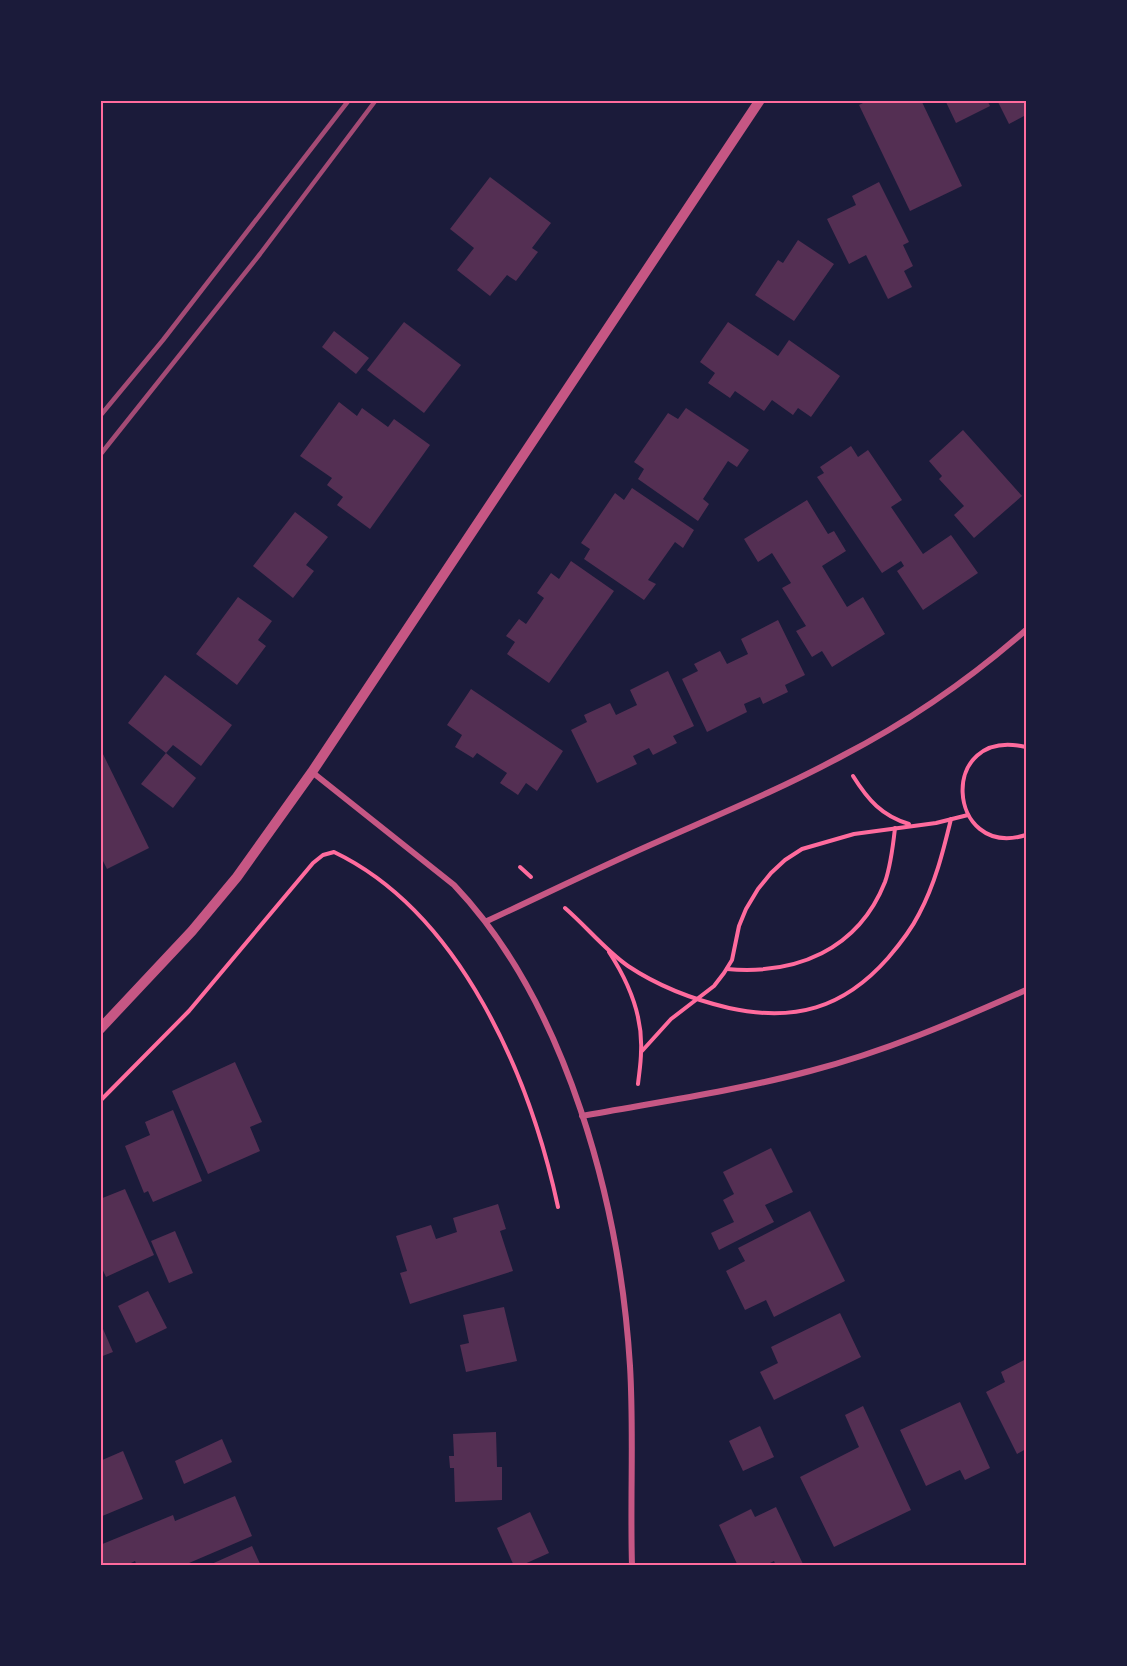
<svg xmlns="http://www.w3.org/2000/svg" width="1127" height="1666" font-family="'Exo 2',sans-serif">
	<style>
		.building { fill: #542f53 }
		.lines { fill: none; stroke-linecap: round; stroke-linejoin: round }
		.path { stroke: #ff6b9d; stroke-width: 4 }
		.minor { stroke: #c65784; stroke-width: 6 }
		.tertiary { stroke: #c65784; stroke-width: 10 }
		.rail { stroke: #a44b75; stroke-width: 4.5 }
		.neatline { fill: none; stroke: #ff6b9d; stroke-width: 2 }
	</style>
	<rect width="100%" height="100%" fill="#1b1b3a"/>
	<g class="building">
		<polygon points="869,100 921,100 962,186 910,211 859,105"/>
		<polygon points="945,100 987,100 990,106 956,123"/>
		<polygon points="997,100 1026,100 1026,115 1009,124"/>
		<polygon points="490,177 551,223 532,248 538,252 516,281 507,275 490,296 457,270 474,248 450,229"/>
		<polygon points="879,182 909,242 903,245 913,266 904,271 912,287 888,299 866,255 849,264 827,219 856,205 852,196"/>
		<polygon points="798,240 834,264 794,321 755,295 778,260 783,263"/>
		<polygon points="404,322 461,365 424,413 367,370"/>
		<polygon points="728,322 778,356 789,340 840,376 811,417 798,408 793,415 772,400 764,411 735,391 730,398 708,383 715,373 700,362"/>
		<polygon points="334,331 369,358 356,374 322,347"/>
		<polygon points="339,402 357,416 362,408 388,427 394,419 430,445 370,529 337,505 343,497 327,485 332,478 300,456"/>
		<polygon points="686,408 749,450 737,467 728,461 703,499 709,504 698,521 638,479 644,469 634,462 668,413 678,419"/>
		<polygon points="963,430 1022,496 974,538 954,515 964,506 939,479 942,476 929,461"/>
		<polygon points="851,446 858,457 868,450 902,500 891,507 923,554 951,535 978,573 923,610 897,571 904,566 901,561 882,573 817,477 824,473 820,467"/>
		<polygon points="632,488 694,530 683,548 675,542 648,580 656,584 644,600 584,559 590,549 581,543 615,493 624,500"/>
		<polygon points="807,500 828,534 834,531 846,551 822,566 847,607 863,597 885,634 832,667 822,651 812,657 796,631 806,626 782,588 791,583 772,553 758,562 744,539"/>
		<polygon points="295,512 328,537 306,565 314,571 293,598 253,566"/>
		<polygon points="571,561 614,591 549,683 507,654 515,642 506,636 519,619 526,624 544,598 537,593 551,573 559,579"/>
		<polygon points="238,597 272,621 258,640 266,646 237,685 196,654"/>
		<polygon points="778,620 805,675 785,685 788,692 763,704 760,697 744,704 747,712 707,732 682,679 698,671 694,664 720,651 727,664 748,654 741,639"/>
		<polygon points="668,671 694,726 673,736 677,743 653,755 649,748 633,756 637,764 597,783 571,730 587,722 584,715 610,703 616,715 637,705 630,690"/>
		<polygon points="165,675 232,725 201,766 173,745 166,753 128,723"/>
		<polygon points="471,689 563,751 537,791 526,783 518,795 500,783 507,773 477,753 473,758 455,747 462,735 447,725"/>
		<polygon points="100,748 149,848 107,869 100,855"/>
		<polygon points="166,753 196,778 173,808 141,784"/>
		<polygon points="235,1062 262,1122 250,1127 260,1151 208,1174 172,1091"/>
		<polygon points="173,1110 202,1181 153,1202 148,1191 144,1193 125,1146 150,1135 145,1122"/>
		<polygon points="771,1148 793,1192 765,1205 774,1222 719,1250 711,1233 734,1222 723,1200 734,1194 723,1172"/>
		<polygon points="125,1189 154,1255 106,1277 100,1264 100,1199"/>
		<polygon points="498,1204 506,1229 500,1231 513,1271 410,1304 400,1273 407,1271 396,1236 431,1225 436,1239 457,1232 453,1218"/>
		<polygon points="810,1211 845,1281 774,1317 766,1300 745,1310 726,1271 745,1261 738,1248"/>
		<polygon points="175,1231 193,1273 169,1283 151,1241"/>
		<polygon points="148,1291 167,1328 136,1343 118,1306"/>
		<polygon points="504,1307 517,1361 466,1372 460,1345 469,1343 463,1315"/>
		<polygon points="840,1313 861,1357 774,1400 760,1372 778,1363 771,1347"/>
		<polygon points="100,1322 113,1352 100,1357"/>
		<polygon points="1026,1359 1026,1449 1017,1454 986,1392 1005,1382 1001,1372"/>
		<polygon points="960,1402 990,1468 965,1480 960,1470 926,1486 900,1430"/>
		<polygon points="863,1406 911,1510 834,1547 800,1477 859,1447 845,1415"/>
		<polygon points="760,1426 774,1457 743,1471 729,1441"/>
		<polygon points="496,1432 497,1467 502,1467 502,1500 455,1502 454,1468 450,1468 449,1456 454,1456 453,1434"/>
		<polygon points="222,1439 232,1462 184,1484 175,1461"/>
		<polygon points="123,1451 143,1499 100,1517 100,1461"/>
		<polygon points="235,1496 252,1536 182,1566 137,1566 135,1561 125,1566 100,1566 100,1545 173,1515 175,1521"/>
		<polygon points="776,1507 803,1564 776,1566 774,1561 764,1566 738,1566 719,1525 751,1509 755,1517"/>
		<polygon points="530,1512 549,1553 520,1566 514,1566 497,1528"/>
		<polygon points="252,1546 261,1566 207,1566"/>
	</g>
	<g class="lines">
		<g class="path">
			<path d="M1026,747C937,726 946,860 1026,835"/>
			<path d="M853,776C868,800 882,816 909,824"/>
			<polyline points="520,867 531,877"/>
			<path d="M565,908C587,927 605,950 628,966C658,986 695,1000 729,1008C794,1022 843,1009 888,958C900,944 911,930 919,914C935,884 943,852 951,819"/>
			<path d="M609,952C628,981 643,1017 641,1052C641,1063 639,1074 638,1084"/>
			<path d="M727,969C796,975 858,950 885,882C891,865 893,846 895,828"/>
			<polyline points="642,1051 671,1019 714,986 724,973 732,960 739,926 746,909 758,889 771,873 785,860 802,849 854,834 936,823 968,815"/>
			<path d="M100,1101L189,1011L313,863L323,855L334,852C461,913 530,1077 558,1207"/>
		</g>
		<g class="minor">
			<path d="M312,772L454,885C567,1004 620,1205 630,1366C634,1432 630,1499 632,1566"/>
			<path d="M487,921C541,896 594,870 648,846C713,817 779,790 842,756C908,722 970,679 1026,630"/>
			<path d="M582,1116C658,1102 735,1091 810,1071C884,1052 956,1021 1026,990"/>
		</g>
		<polyline class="tertiary" points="100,1029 192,931 237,877 312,772 760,100"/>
		<g class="rail">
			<polyline points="100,416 163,340 349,100"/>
			<polyline points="100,455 260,254 376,100"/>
		</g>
	</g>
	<rect width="1127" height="1666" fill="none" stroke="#1b1b3a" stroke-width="204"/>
	<rect x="102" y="102" width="923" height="1462" class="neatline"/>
</svg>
